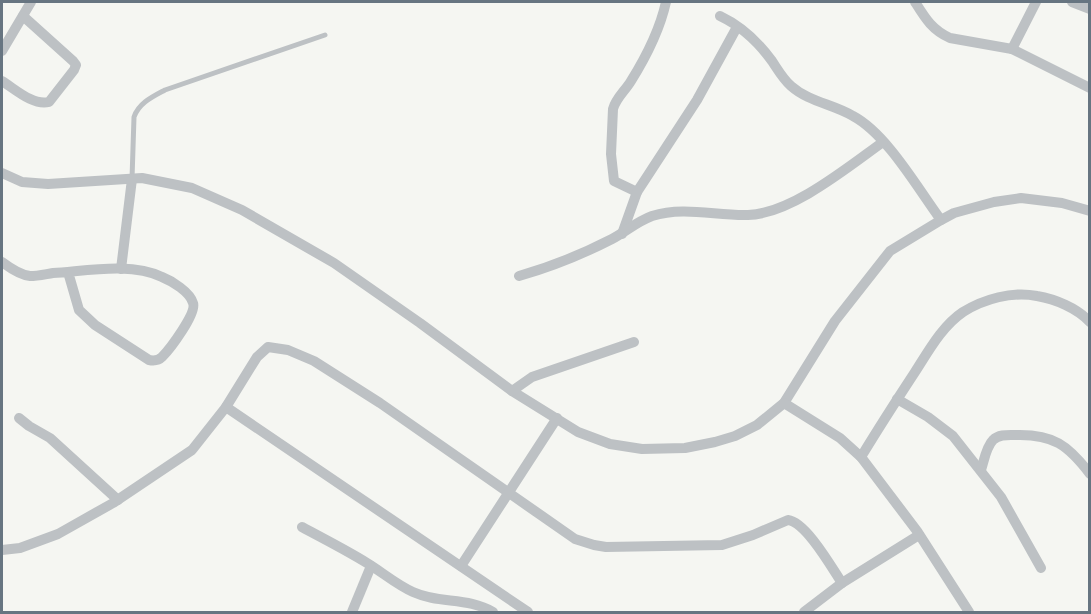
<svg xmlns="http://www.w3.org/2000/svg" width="1091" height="614" font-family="Manrope,sans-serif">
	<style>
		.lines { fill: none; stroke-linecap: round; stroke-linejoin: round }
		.lane { stroke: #bdc1c4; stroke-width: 5 }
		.street { stroke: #bdc1c4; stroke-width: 10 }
	</style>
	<rect width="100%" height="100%" fill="#f5f6f2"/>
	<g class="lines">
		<path class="lane" d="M132,179L134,117C139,103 152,97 165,90L325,35"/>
		<g class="street">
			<path d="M915,2C925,18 932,30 950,38L1012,49L1090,88"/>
			<polyline points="1072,2 1090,9"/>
			<path d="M720,16C741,26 759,43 772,61C778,70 783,79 791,86C809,102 833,104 853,116C887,134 918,189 941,220"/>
			<polyline points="1012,49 1036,2"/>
			<polyline points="2,51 31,2"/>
			<path d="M2,81C15,89 33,106 49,102L74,70L76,65L73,61L23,16"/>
			<polyline points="2,173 22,182 48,184 142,178 192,188 242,210 334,263 420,323 512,391 578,432 610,444 642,449 685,448 715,442 735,436 757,425 784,403 835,321 890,251 941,220 954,213 994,202 1021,198 1062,203 1090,211"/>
			<path d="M637,192L614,181L611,154L613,109C616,98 625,91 631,81C646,57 660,29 666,2"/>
			<polyline points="622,234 637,192 697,100 737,27"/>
			<path d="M2,262C10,268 20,275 30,276C38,276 46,274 53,273C86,271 131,262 162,277C172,281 190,292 193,303C197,313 170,349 162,357C158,361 154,361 149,360L95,325L79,310L68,272"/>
			<polyline points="121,269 132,179"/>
			<path d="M519,276C554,266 579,256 612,239C625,232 638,221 652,216C684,206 716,216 748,215C791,214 848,167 883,142"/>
			<polyline points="512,391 532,377 634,342"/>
			<polyline points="897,399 928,417 953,436 1001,497 1041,568"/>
			<polyline points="784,403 840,438 861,457 917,531 969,612"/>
			<polyline points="226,407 528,612"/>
			<polyline points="19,418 29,426 50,438 118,500"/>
			<path d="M861,457C878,429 896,401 915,372C928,352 942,326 963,312C984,299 1012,291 1037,296C1055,299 1077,308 1090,322"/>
			<path d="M981,470C984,461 986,447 993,440C999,434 1008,435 1016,435C1053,434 1068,445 1090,474"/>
			<path d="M302,527C324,539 346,550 367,563C382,572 397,585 413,592C439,604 468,597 493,612"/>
			<path d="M2,550L20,548L58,534L113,503L192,450L226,407L257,357L268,347L288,350L314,361L380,403L575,539L594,545L606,547L722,545L753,535L788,520C806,522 832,568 842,583"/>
			<polyline points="461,566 557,418"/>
			<polyline points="352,612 371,566"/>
			<polyline points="804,612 842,583 919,535"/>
		</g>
	</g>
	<rect width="1091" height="614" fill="none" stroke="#677581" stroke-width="6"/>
</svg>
